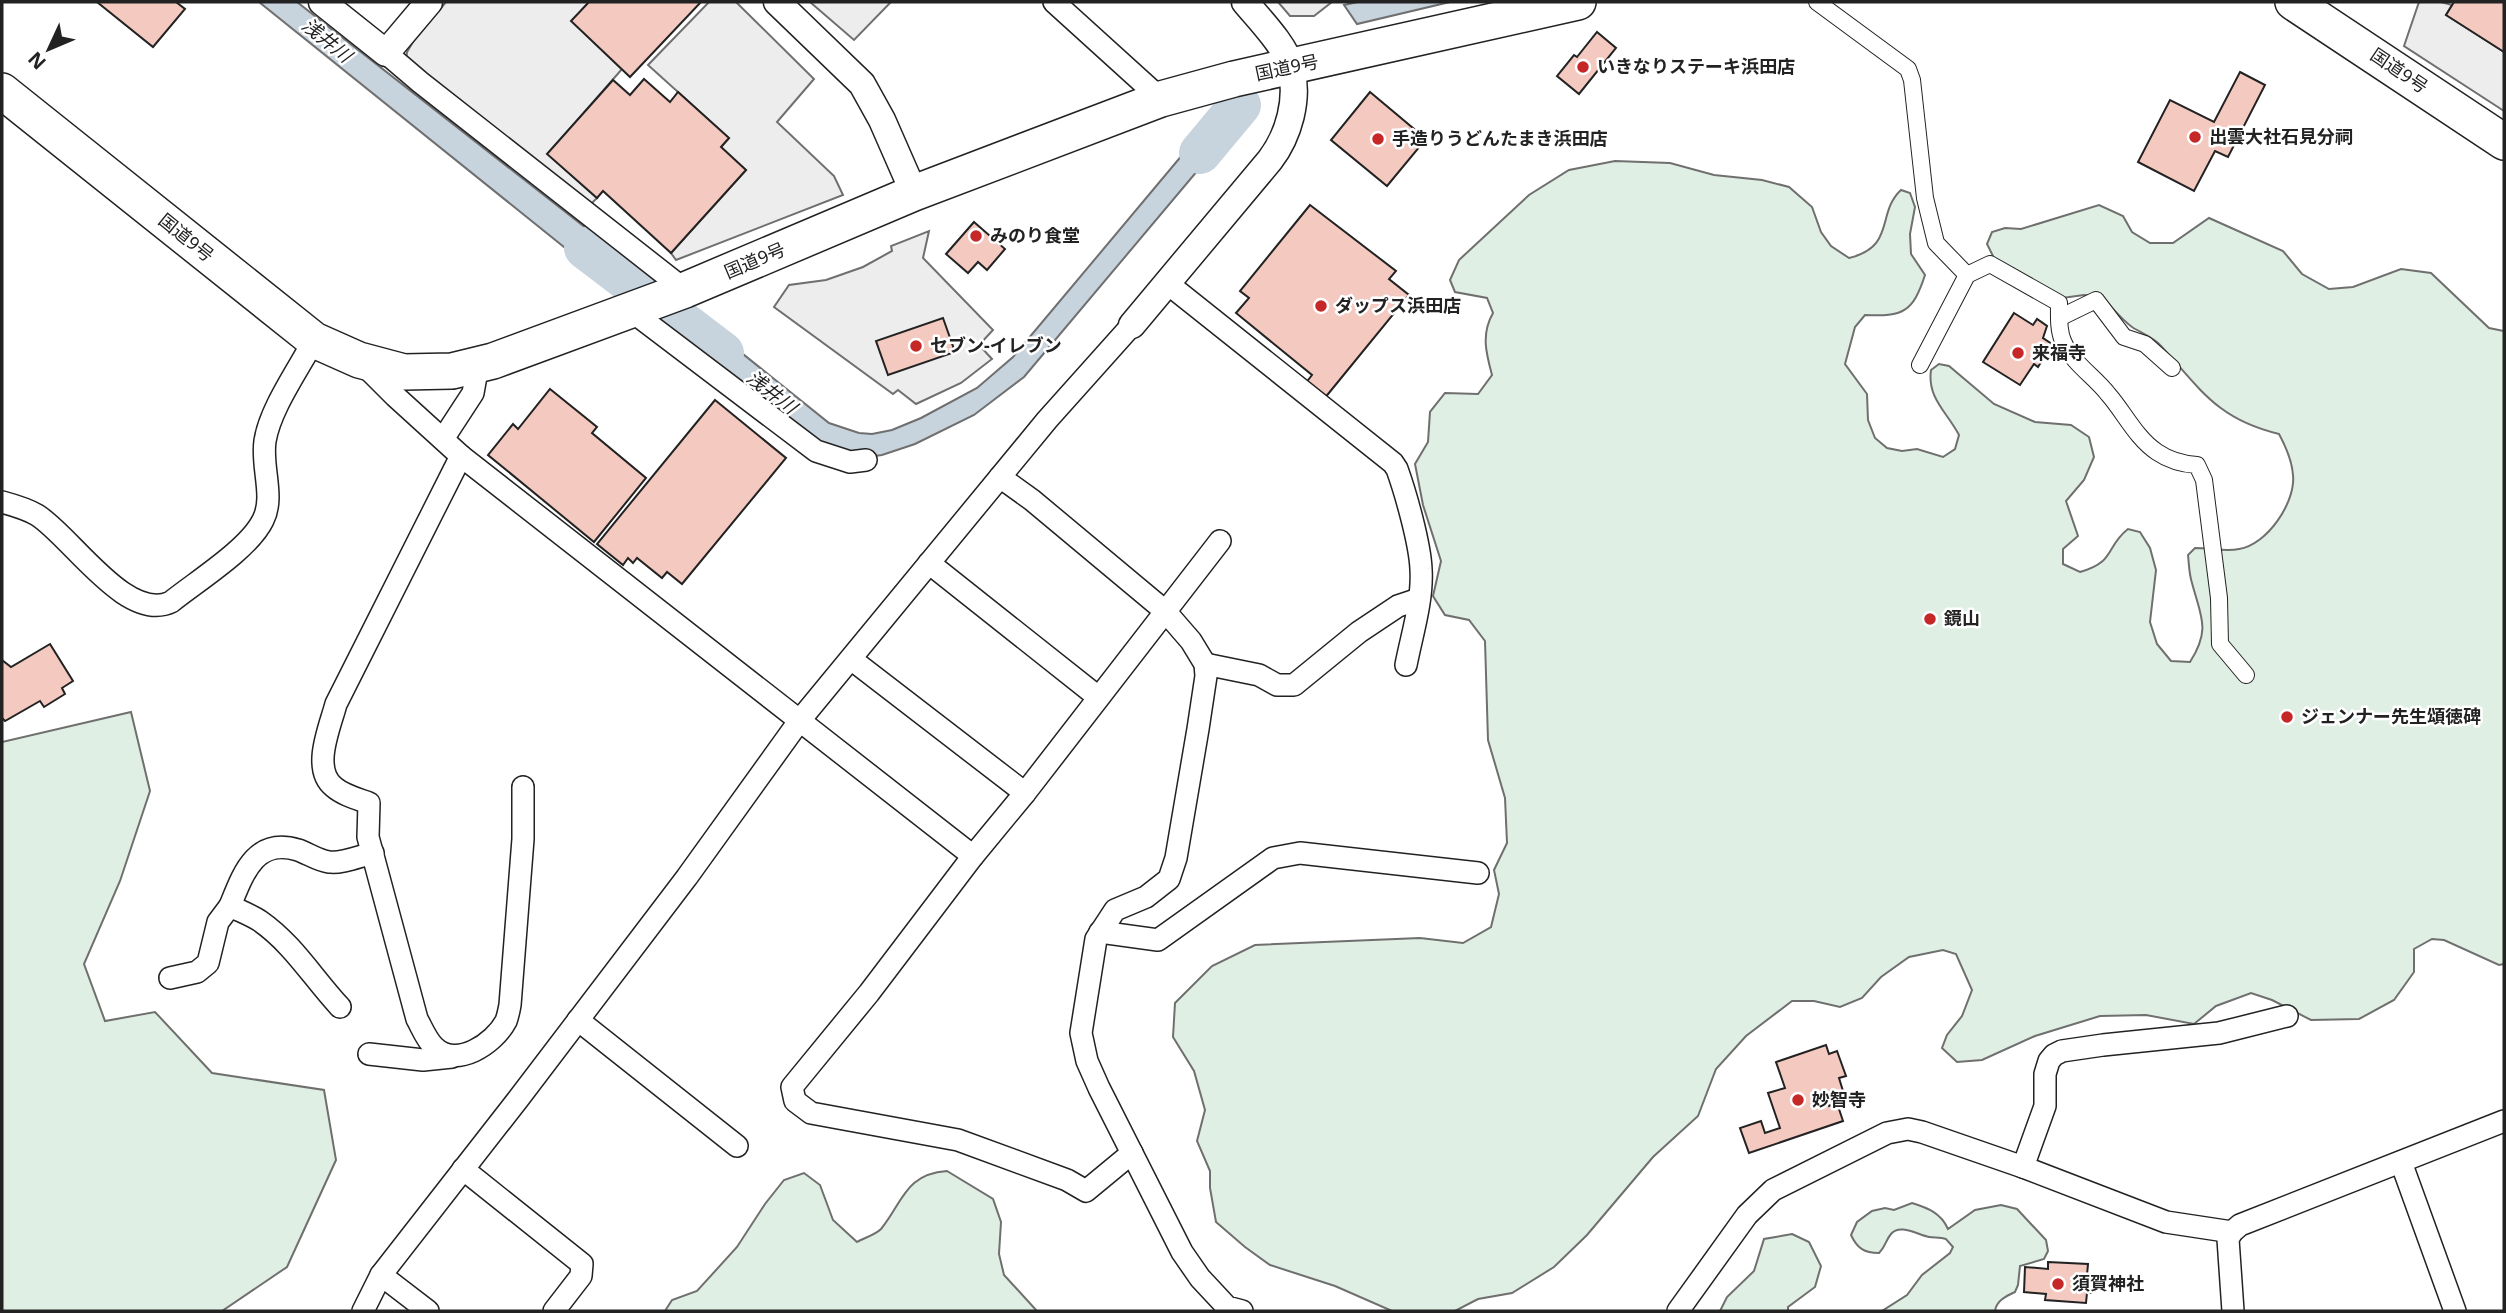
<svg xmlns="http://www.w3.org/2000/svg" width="2506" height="1313" font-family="'Noto Sans','Noto Sans JP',sans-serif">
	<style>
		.green { fill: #e0efe3; stroke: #6f6f6f; stroke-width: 2 }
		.parking { fill: #ededed; stroke: #6f6f6f; stroke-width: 2 }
		.water { fill: #c7d3dd; stroke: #6f6f6f; stroke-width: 2 }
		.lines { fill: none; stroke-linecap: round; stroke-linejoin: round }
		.river { stroke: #c7d3dd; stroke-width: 42 }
		.building { fill: #f3c9c0; stroke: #222; stroke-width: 2 }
		.pedestrian-casing { stroke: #222; stroke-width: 18 }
		.minor-casing { stroke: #222; stroke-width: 24 }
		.tertiary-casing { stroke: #222; stroke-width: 29 }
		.trunk-casing { stroke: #222; stroke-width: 38 }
		.pedestrian { stroke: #fff; stroke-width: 16 }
		.minor { stroke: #fff; stroke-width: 21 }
		.tertiary { stroke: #fff; stroke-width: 26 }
		.trunk { stroke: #fff; stroke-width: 35 }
		.poi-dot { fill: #c62828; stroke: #fff; stroke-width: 2.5 }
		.labels { text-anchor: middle; stroke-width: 5; stroke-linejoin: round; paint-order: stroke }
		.poi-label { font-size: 18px; font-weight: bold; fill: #222; stroke: #fff; text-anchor: start }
		.street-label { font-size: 18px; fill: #222; stroke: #fff }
		.water-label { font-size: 19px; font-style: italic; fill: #222; stroke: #fff }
	</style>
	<rect width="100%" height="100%" fill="#fff"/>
	<g class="green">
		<path d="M1615,161L1670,163L1714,175L1762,180L1789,187L1812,207L1821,232L1831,246L1849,258C1896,247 1876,213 1901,190L1910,193L1915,207L1910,234L1911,254L1925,275C1913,312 1903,317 1865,315L1855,327L1845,364L1867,394L1868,420L1875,438L1887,448L1902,451L1917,449L1943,457L1955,449L1959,435C1947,412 1927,398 1931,370L1939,364L1949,366L1994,404L2035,422L2071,425L2089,437L2094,457L2084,480L2066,501L2078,536L2063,549V564L2080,572C2116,562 2105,547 2128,529L2140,532L2150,548L2156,570L2150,622L2157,644L2171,661L2190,662C2211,629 2201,617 2192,583C2189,574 2189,564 2188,555L2195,548C2209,548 2226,552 2239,549C2267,545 2296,502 2293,475C2292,460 2286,447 2279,434C2216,419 2200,388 2160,345C2153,337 2141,333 2132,327C2121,319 2111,306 2101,296L2084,295L2062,298L1996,262L1987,244L1992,232L2005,228L2021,229L2099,205L2123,216L2132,232L2150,243H2173L2209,218L2283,251L2302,274L2329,289L2353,287L2401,269L2431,273L2489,328L2504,331V964L2499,965L2444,940L2432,939L2414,949V972L2394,1000L2359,1019L2311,1020L2272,1000L2251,993L2216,1006L2194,1024L2146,1015L2100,1016L2035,1036L1982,1060L1957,1062L1942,1048L1947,1035L1962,1016L1972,990L1956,954L1943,950L1909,957L1881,977L1862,998L1840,1007L1814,1001H1792L1746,1036L1716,1069L1698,1116L1653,1157L1587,1235L1554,1267L1512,1293L1478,1299L1455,1311H1392L1335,1286L1270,1265L1245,1247L1216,1222L1210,1188V1171L1197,1141L1205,1110L1194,1071L1173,1037L1175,1003L1212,966L1255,945L1420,938L1463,943L1491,927L1499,894L1494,870L1507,843L1505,798L1488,740L1485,641L1469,620L1445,615L1433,596L1441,561L1423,505L1415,464L1428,442L1430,412L1445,393L1478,394L1492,375C1486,353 1481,334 1493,313L1487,298L1455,292L1450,280L1459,260L1529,195L1569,170Z"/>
		<polygon points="131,712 150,791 120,881 84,964 105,1021 155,1012 212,1073 324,1090 336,1160 287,1267 222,1311 2,1311 2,742"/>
		<path d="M947,1171L993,1199L1001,1222L999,1254L1004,1275L1037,1311H665L672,1300L697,1291L737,1247L765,1204L784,1180L804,1173L820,1185L833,1220L857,1242C864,1238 875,1235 881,1229C903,1202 905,1174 947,1171Z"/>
		<path d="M1912,1203C1928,1208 1941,1213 1948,1229L1975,1210L2001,1205L2017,1209L2046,1240L2048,1251L2044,1259L2020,1266L2018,1285L2015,1292C2006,1296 1996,1301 1995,1311H1882L1907,1295L1922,1275L1950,1253L1953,1247L1946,1239C1940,1237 1935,1238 1929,1237C1918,1235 1900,1223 1891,1234C1885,1241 1886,1246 1879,1253C1864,1253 1857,1248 1851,1235L1857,1222L1872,1211L1885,1208L1894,1210Z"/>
		<polygon points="1792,1234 1809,1242 1821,1266 1815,1287 1788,1307 1788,1311 1720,1311 1727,1297 1754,1271 1764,1239"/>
	</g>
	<g class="parking">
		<polygon points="446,2 589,2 572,21 622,69 548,154 597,198 589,206 406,60 407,52 413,42"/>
		<polygon points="709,2 736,2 814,79 777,122 834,176 843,195 676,260 671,253 746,170 721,147 729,138 648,65"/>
		<polygon points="810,2 891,2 854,40"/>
		<polygon points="1278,2 1332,2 1314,16 1290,16"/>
		<polygon points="2419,2 2441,2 2452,5 2446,15 2504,52 2504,111 2404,46"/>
		<polygon points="929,231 923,258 993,330 979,345 992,359 961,383 916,404 898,390 893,394 774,307 789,285 826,280 863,267 892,251 891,246"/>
	</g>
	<g class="water">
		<polygon points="259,2 297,2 646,275 615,288"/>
		<polygon points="1358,2 1450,2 1357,24 1344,5"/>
		<polygon points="1251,107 1024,377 974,415 915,444 882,455 861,458 811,439 661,325 693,314 829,423 859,433 872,434 892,430 921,418 977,388 1013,357 1214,117"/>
	</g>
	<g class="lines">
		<g class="river">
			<polyline points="1200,153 1240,105"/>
			<polyline points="585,248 723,353"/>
		</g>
	</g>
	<g class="building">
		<polygon points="97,2 176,2 185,9 153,47"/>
		<polygon points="589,2 701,2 630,77 571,21"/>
		<polygon points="2454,2 2504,2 2504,52 2446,15"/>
		<polygon points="1597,32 1616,48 1579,94 1557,76 1574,55 1577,57"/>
		<polygon points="2240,72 2265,85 2228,157 2215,151 2194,191 2138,162 2170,100 2214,122"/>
		<polygon points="644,79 670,102 678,92 729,138 721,147 746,170 671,253 603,191 597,198 547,154 613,80 630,95"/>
		<polygon points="1370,92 1426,139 1387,186 1331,140"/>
		<polygon points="1310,205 1396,271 1389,279 1409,295 1324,399 1305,384 1312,375 1236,313 1249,298 1240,291"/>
		<polygon points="974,222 1005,249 987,270 978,262 968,273 946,254"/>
		<polygon points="2014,313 2033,325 2037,319 2047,326 2043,338 2052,344 2038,367 2034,364 2020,385 1983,362"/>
		<polygon points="943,318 955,352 888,375 876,341"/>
		<polygon points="550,389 597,427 592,433 646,478 594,542 488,455 513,424 518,429"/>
		<polygon points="715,400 786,458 682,584 667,572 662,578 637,558 633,563 628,558 623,565 597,544"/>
		<polygon points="50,644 73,681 62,688 65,694 44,707 40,701 5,721 2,718 2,660 11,667"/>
		<polygon points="1826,1045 1829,1054 1837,1051 1846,1076 1839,1078 1843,1091 1826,1098 1829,1106 1837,1103 1843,1121 1749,1153 1740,1128 1761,1121 1765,1133 1780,1128 1768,1093 1785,1088 1776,1062"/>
		<polygon points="2048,1262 2088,1264 2087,1275 2094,1277 2092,1293 2087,1293 2086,1303 2045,1300 2046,1294 2024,1292 2025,1267 2048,1269"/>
	</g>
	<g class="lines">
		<defs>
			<g id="pedestrian">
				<polyline points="1817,2 1908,69 1912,80 1925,198 1936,243 1967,275"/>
				<polyline points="2059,318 2096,300 2124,337 2145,344 2172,368"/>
				<path d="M1920,365L1967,275L1990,264L2059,303C2059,315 2058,330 2063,341C2072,363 2094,376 2108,394C2124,412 2136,438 2157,452C2170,461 2182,464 2197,465L2204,480L2219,598L2220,644L2246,675"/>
			</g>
			<g id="minor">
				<polyline points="1054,2 1161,99"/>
				<polyline points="386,53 420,82 685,290"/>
				<path d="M1167,283L1393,463L1397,469C1406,494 1420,544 1421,569C1423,600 1412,634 1406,665"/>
				<polyline points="630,310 816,451 850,462 866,460"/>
				<polyline points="363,364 395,396 461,456 973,856"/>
				<polyline points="443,439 473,393 478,365"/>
				<path d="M461,456L336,704C330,727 311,769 334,787C343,795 358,799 369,803L368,837L417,1019C422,1028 426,1039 434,1047C456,1069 494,1044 506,1021C508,1016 509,1010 510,1005L523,839V787"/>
				<polyline points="1000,477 1032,500 1165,611 1191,641 1205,664 1206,676 1198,729 1176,858 1169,879 1146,897 1115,910 1096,939 1081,1033 1087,1061 1099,1088 1182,1252 1200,1278 1227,1307 1242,1311"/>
				<path d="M2,502C13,505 27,509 37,515C71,536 126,623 171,602C197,581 249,549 263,520C275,497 261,467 265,441C270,409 298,370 314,340"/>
				<polyline points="929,563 1098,697"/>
				<polyline points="851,659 1025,793"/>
				<polyline points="1205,664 1259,675 1277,685 1294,685 1359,632 1398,606 1419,599"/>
				<polyline points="1100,932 1158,940 1273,858 1300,853 1478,873"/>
				<polyline points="170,978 197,972 208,963 218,922 230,906"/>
				<path d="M340,1007C313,978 293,944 260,921C251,915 240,911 230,906C243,874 255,837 298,850C307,853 319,861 329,862C341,864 360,856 373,853"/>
				<polyline points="578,1020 737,1146"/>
				<polyline points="369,1054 423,1060 452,1057"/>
				<polyline points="1132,1153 1086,1191 1067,1180 958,1140 811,1113 795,1101 792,1087 869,993 973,856 1025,793 1220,541"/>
				<polyline points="2401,1162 2455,1311"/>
				<polyline points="2023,1167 2045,1106 2045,1074 2049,1061 2054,1055 2062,1051 2103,1045 2219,1033 2287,1016"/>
				<polyline points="463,1169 582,1264 581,1276 554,1311"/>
				<polyline points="381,1275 428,1311"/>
				<polyline points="363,1311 381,1275 519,1098 687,877 800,720 1047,420 1132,325"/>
				<polyline points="1678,1311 1747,1215 1773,1190 1887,1133 1908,1129 1922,1132 2023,1167 2166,1222 2232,1232"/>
				<polyline points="2233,1311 2228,1239 2232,1232 2240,1225 2504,1121"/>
			</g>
			<g id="tertiary">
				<polyline points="322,2 386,53 429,2"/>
				<polyline points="777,2 862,84 882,120 914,193"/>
				<path d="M1132,325L1270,160C1289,135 1299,99 1291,68C1286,46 1259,19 1245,2"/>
			</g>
			<g id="trunk">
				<polyline points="2293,2 2504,142"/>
				<polyline points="2,91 314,340 359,360 404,372 452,371 493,361 685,290 914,193 1161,99 1234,79 1578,2"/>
			</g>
		</defs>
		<use href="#pedestrian" class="pedestrian-casing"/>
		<use href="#minor" class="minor-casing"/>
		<use href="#tertiary" class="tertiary-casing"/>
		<use href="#trunk" class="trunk-casing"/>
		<use href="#pedestrian" class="pedestrian"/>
		<use href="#minor" class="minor"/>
		<use href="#tertiary" class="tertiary"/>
		<use href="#trunk" class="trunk"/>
	</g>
	<g class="poi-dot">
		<circle cx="1583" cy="67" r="7"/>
		<circle cx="2195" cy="137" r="7"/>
		<circle cx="1378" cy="139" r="7"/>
		<circle cx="976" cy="236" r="7"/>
		<circle cx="1321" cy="306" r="7"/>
		<circle cx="916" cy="346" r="7"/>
		<circle cx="2018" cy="353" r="7"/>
		<circle cx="1930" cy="619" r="7"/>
		<circle cx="2287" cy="717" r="7"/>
		<circle cx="1798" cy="1100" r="7"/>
		<circle cx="2058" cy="1284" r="7"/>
	</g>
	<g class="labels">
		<g class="poi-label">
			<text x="1597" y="73">いきなりステーキ浜田店</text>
			<text x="2209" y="143">出雲大社石見分祠</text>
			<text x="1392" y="145">手造りうどんたまき浜田店</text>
			<text x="990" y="242">みのり食堂</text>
			<text x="1335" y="312">ダップス浜田店</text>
			<text x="930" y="352">セブン-イレブン</text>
			<text x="2032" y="359">来福寺</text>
			<text x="1944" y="625">鏡山</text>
			<text x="2301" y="723">ジェンナー先生頌徳碑</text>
			<text x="1812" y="1106">妙智寺</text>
			<text x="2072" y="1290">須賀神社</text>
		</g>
		<g class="street-label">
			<text transform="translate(1287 68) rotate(-12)" y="6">国道9号</text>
			<text transform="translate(2399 71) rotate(34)" y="6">国道9号</text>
			<text transform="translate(186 238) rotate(39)" y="6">国道9号</text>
			<text transform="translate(755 261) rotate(-23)" y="6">国道9号</text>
		</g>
		<g class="water-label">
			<text transform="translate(327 40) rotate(39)" y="7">浅井川</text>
			<text transform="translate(772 392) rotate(38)" y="7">浅井川</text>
		</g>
	</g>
	<rect width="2506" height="1313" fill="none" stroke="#222222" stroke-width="7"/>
	<g transform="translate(49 49) rotate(226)" stroke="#ffffff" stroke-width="5" paint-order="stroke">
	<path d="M0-5L12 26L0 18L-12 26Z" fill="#222222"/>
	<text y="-10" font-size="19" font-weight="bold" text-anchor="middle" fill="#222222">N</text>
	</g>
</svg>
